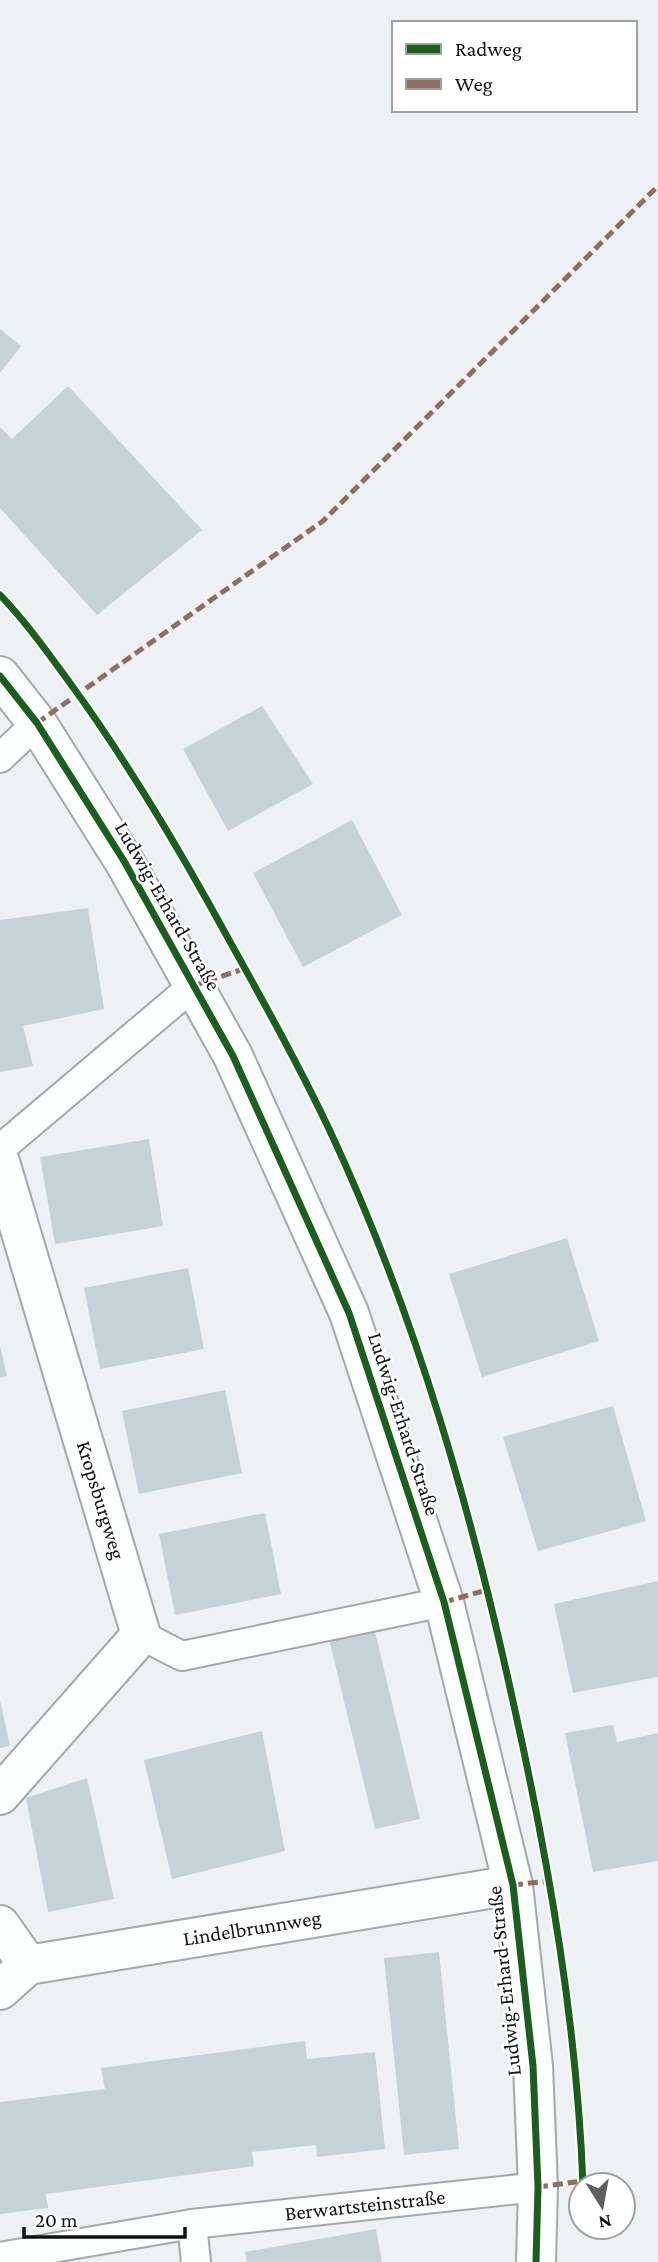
<svg xmlns="http://www.w3.org/2000/svg" width="658" height="2262" font-family="'Crimson Pro',serif">
	<style>
		.building { fill: #c5d2d6 }
		.lines { fill: none; stroke-linecap: round; stroke-linejoin: round }
		.lane-casing { stroke: #a5a7a8; stroke-width: 32 }
		.street-casing { stroke: #a5a7a8; stroke-width: 42 }
		.lane { stroke: #fcfdfd; stroke-width: 28 }
		.street { stroke: #fcfdfd; stroke-width: 38 }
		.quiet { stroke: #8d6e63; stroke-width: 5; stroke-dasharray: 10 5; stroke-linecap: butt }
		.cycleway-casing { stroke: #fff; stroke-width: 11 }
		.cycleway { stroke: #1b5e20; stroke-width: 7 }
		.labels { text-anchor: middle; stroke-width: 5; stroke-linejoin: round; paint-order: stroke }
		.street-label { font-size: 21px; fill: #0f1111; stroke: #fff }
	</style>
	<rect width="100%" height="100%" fill="#eef1f3"/>
	<g class="building">
		<polygon points="0,329 21,346 0,373"/>
		<polygon points="68,386 202,530 97,615 0,508 0,427 12,439"/>
		<polygon points="262,706 313,784 228,831 183,749"/>
		<polygon points="352,820 402,915 303,967 253,873"/>
		<polygon points="88,908 104,1009 23,1026 33,1066 0,1072 0,920"/>
		<polygon points="149,1139 163,1226 55,1244 40,1157"/>
		<polygon points="567,1238 599,1341 482,1377 449,1274"/>
		<polygon points="188,1268 204,1349 100,1369 84,1288"/>
		<polygon points="0,1346 7,1376 0,1378"/>
		<polygon points="225,1390 242,1473 139,1494 122,1411"/>
		<polygon points="613,1406 646,1521 538,1551 503,1437"/>
		<polygon points="265,1513 281,1594 175,1615 159,1534"/>
		<polygon points="658,1581 658,1677 573,1693 554,1604"/>
		<polygon points="374,1628 420,1819 375,1829 329,1639"/>
		<polygon points="0,1700 10,1746 0,1748"/>
		<polygon points="613,1725 617,1742 658,1733 658,1861 593,1872 565,1733"/>
		<polygon points="262,1731 285,1851 172,1879 144,1760"/>
		<polygon points="87,1778 114,1899 48,1912 26,1798"/>
		<polygon points="439,1952 459,2149 404,2155 384,1958"/>
		<polygon points="305,2041 307,2059 375,2052 385,2149 317,2157 316,2145 252,2152 254,2166 46,2194 48,2208 0,2214 0,2102 105,2089 101,2068"/>
		<polygon points="376,2229 382,2262 247,2262 245,2252"/>
	</g>
	<g class="lines">
		<defs>
			<g id="lane">
				<polyline points="0,758 37,723"/>
				<polyline points="0,1149 193,986"/>
				<polyline points="141,1635 182,1656 444,1602"/>
				<polyline points="192,2224 196,2262"/>
				<polyline points="0,2257 192,2224 538,2187"/>
			</g>
			<g id="street">
				<polyline points="0,676 37,723 124,861 233,1056 349,1313 444,1602 513,1885 533,2066 538,2187 536,2262"/>
				<polyline points="0,1162 141,1635 0,1795"/>
				<polyline points="0,1925 28,1965"/>
				<polyline points="0,1990 28,1965 513,1885"/>
			</g>
		</defs>
		<use href="#lane" class="lane-casing"/>
		<use href="#street" class="street-casing"/>
		<use href="#lane" class="lane"/>
		<use href="#street" class="street"/>
		<g class="quiet">
			<polyline points="37,723 323,521 658,186"/>
			<polyline points="193,986 246,968"/>
			<polyline points="444,1602 487,1590"/>
			<polyline points="513,1885 549,1881"/>
			<polyline points="538,2187 583,2181"/>
		</g>
		<defs>
			<g id="cycleway">
				<path d="M0,595C26,622 48,653 70,683C121,753 166,827 208,902C250,978 293,1053 330,1131C417,1317 473,1516 516,1715C550,1869 577,2027 583,2185"/>
				<polyline points="0,676 37,723 124,861 233,1056 349,1313 444,1602 513,1885 533,2066 538,2187 536,2262"/>
			</g>
		</defs>
		<use href="#cycleway" class="cycleway-casing"/>
		<use href="#cycleway" class="cycleway"/>
	</g>
	<g class="labels">
		<g class="street-label">
			<text transform="translate(168 906) rotate(60)" y="7">Ludwig-Erhard-Straße</text>
			<text transform="translate(404 1424) rotate(72)" y="7">Ludwig-Erhard-Straße</text>
			<text transform="translate(101 1500) rotate(73)" y="7">Kropsburgweg</text>
			<text transform="translate(252 1928) rotate(-9)" y="7">Lindelbrunnweg</text>
			<text transform="translate(504 1981) rotate(-96)" y="7">Ludwig-Erhard-Straße</text>
			<text transform="translate(365 2205) rotate(-6)" y="7">Berwartsteinstraße</text>
		</g>
	</g>
	<rect x="392" y="21" width="245" height="91" fill="#ffffff" stroke="#9fa0a0" stroke-width="2"/>
	<rect x="406" y="44" width="35" height="10" fill="#1b5e20" stroke="#9fa0a0" stroke-width="2"/>
	<text x="455" y="56" font-size="21" fill="#0f1111">Radweg</text>
	<rect x="406" y="79" width="35" height="10" fill="#8d6e63" stroke="#9fa0a0" stroke-width="2"/>
	<text x="455" y="91" font-size="21" fill="#0f1111">Weg</text>
	<g transform="translate(602 2206) rotate(169)"><circle r="33" fill="#ffffff" stroke="#9fa0a0" stroke-width="2"/>
	<path d="M0-5L12 26L0 18L-12 26Z" fill="#5d5f60"/>
	<text y="-10" font-size="19" font-weight="bold" text-anchor="middle" fill="#0f1111">N</text>
	</g>
	<path d="M24 2227v10h161v-10" fill="none" stroke="#0f1111" stroke-width="3.5"/>
	<text x="35" y="2227" font-size="21" fill="#0f1111" stroke="#ffffff" stroke-width="5" paint-order="stroke">20 m</text>
</svg>
